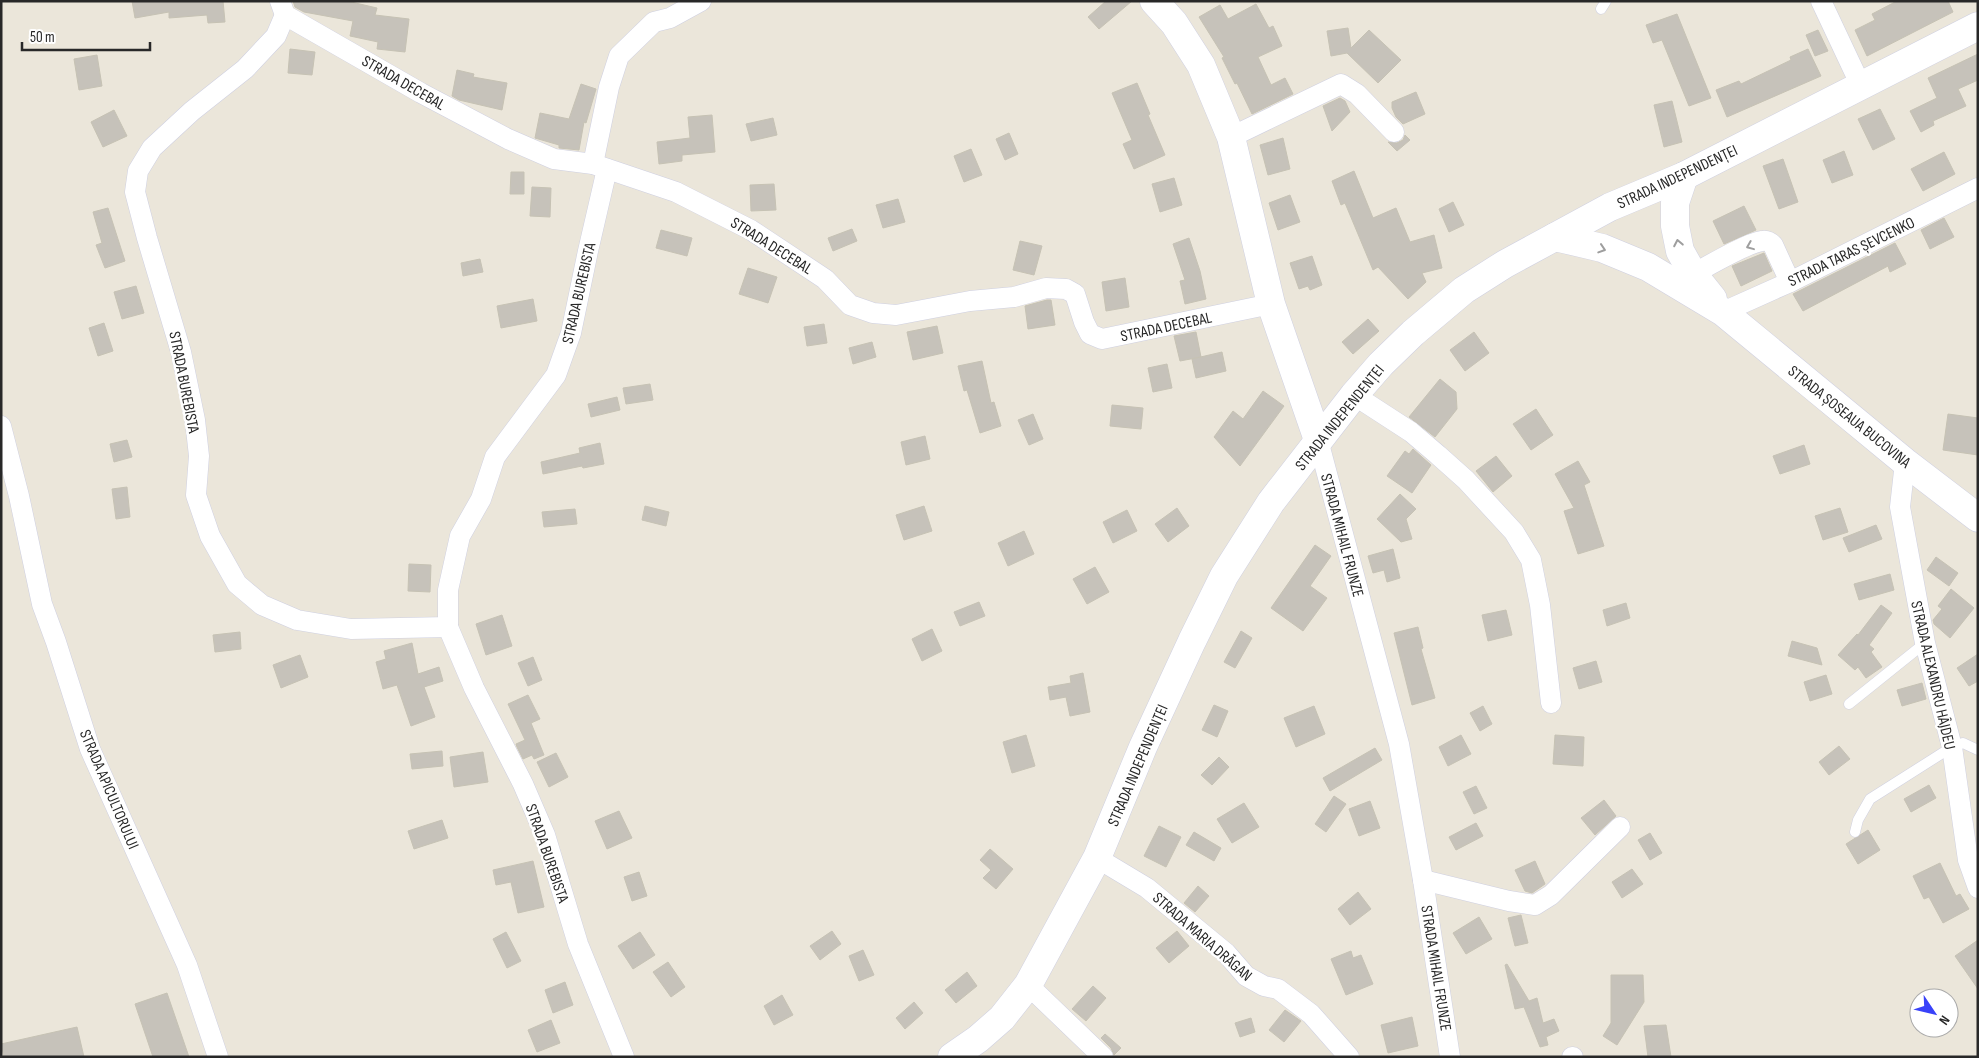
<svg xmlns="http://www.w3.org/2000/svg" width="1979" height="1058" font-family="'Sofia Sans Condensed',sans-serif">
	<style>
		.building { fill: #c6c2ba; stroke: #c6c2b4 }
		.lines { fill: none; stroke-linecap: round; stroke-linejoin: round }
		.lane-casing { stroke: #cfd0e1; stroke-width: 11 }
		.street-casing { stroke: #cfd0e1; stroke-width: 21 }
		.secondary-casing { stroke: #cfd0e1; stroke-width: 29 }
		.lane { stroke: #fff; stroke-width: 10 }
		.street { stroke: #fff; stroke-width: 20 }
		.secondary { stroke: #fff; stroke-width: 28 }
		.oneway { stroke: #9e9e9e }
		.labels { text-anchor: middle; stroke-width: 5; stroke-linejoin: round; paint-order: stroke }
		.street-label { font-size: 16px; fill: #282828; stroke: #fff }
	</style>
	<rect width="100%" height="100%" fill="#ebe6da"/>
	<g class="building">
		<polygon points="132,1 223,1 225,22 208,23 207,15 169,18 169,12 135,18"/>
		<polygon points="293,1 347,1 377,8 375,15 409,19 405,52 377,49 378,42 350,36 353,21 304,12 295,7"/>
		<polygon points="1106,1 1132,1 1099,29 1088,17"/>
		<polygon points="1897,1 1948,1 1953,12 1867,56 1855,30 1875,20 1872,14"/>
		<polygon points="1256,4 1269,28 1273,26 1282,46 1258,57 1271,85 1285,78 1293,94 1252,114 1237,83 1235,84 1222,58 1224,57 1199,17 1220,5 1228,19"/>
		<polygon points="1677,14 1711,98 1689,106 1662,40 1653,43 1646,25"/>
		<polygon points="1348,28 1351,48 1369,30 1401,60 1378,83 1347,53 1331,56 1327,31"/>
		<polygon points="1818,30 1828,51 1815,56 1806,35"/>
		<polygon points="290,49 315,52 312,75 288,73"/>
		<polygon points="1808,49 1821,76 1727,117 1716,90 1739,81 1741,84 1791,60 1790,57"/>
		<polygon points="1978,54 1978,80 1958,89 1966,106 1933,121 1934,125 1921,132 1910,111 1937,98 1928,78"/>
		<polygon points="97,55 102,86 79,90 74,59"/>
		<polygon points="457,70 474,74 473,77 507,83 502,110 459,100 452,96"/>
		<polygon points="1137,83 1150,114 1148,115 1165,155 1134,169 1123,144 1132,140 1112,93"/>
		<polygon points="581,84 596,89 586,123 584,122 579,150 559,148 559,145 535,138 540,113 569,119"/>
		<polygon points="1416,92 1425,114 1403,124 1396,117 1392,108 1392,102"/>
		<polygon points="1340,98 1345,101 1350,112 1332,131 1323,106"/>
		<polygon points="1672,101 1682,142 1664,147 1654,105"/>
		<polygon points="1880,109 1895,139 1873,150 1858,119"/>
		<polygon points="114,110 127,136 103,147 91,122"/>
		<polygon points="712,115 715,152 682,155 682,161 659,164 657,142 690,138 688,117"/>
		<polygon points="773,118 777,135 751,141 746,124"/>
		<polygon points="1009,133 1018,154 1005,160 996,139"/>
		<polygon points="1405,135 1410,140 1397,151 1388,142 1397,143 1403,140"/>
		<polygon points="1283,138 1290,169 1268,175 1260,145"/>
		<polygon points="971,149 982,175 964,182 954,156"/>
		<polygon points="1844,151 1853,175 1832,183 1823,160"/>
		<polygon points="1944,152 1955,174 1923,191 1911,169"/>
		<polygon points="1783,159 1798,202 1779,209 1763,166"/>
		<polygon points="1354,171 1373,218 1396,208 1410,242 1434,235 1442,268 1422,273 1426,282 1408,299 1378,267 1373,270 1345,203 1341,205 1332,181"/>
		<polygon points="511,172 524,172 524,194 510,194"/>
		<polygon points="1174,178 1182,205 1160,212 1152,184"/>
		<polygon points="774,184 776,210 751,211 750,185"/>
		<polygon points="532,187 551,188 550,217 530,216"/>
		<polygon points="1290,195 1300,222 1278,230 1269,203"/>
		<polygon points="898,199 905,222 883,228 876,205"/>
		<polygon points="1453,202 1464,225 1449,232 1439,209"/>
		<polygon points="1744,206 1756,230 1724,244 1713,221"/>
		<polygon points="108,208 125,261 105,268 96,245 102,243 93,212"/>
		<polygon points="1944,218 1954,237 1930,249 1921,230"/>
		<polygon points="852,229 857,241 833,251 828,238"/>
		<polygon points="661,230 692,238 687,256 656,248"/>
		<polygon points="1189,238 1200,271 1206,299 1185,304 1180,281 1185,280 1173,244"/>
		<polygon points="1020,241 1042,246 1034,275 1013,270"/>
		<polygon points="1895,243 1906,264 1890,272 1888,266 1803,311 1793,294"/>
		<polygon points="1764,253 1772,271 1741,286 1732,266"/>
		<polygon points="1312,256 1322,285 1310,290 1308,286 1299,289 1290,263"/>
		<polygon points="480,259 483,272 463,276 461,263"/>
		<polygon points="748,268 777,277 768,303 739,294"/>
		<polygon points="1125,278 1129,307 1106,311 1102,282"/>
		<polygon points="136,286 144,313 122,319 114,292"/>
		<polygon points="533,299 537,321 501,328 497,306"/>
		<polygon points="1047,300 1051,300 1055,325 1028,329 1025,306"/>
		<polygon points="1368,319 1379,331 1353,354 1342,342"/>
		<polygon points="104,323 113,351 98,356 89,328"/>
		<polygon points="824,324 827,343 807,346 804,327"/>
		<polygon points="937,326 943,353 913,360 907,332"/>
		<polygon points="1196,332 1201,357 1180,361 1174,336"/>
		<polygon points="1474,332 1489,353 1465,371 1450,350"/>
		<polygon points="872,342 876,357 853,364 849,348"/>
		<polygon points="1222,352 1226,371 1196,378 1192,359"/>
		<polygon points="982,361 991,403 994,402 1001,426 980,433 967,390 964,391 958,366"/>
		<polygon points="1167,364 1172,388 1153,392 1148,368"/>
		<polygon points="1440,379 1456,392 1457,409 1435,437 1409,417"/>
		<polygon points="650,384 653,400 626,404 623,388"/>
		<polygon points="1263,391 1284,406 1240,466 1214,437 1233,411 1243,419"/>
		<polygon points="617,397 620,410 591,417 588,404"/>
		<polygon points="1112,405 1143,408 1141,429 1110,426"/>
		<polygon points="1536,409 1553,435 1531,450 1513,424"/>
		<polygon points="1033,414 1043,439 1029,445 1018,420"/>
		<polygon points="1948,414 1978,418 1978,455 1943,450"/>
		<polygon points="925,436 930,459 906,465 901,442"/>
		<polygon points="127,440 132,457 114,462 110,444"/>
		<polygon points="600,443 604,464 583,468 582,466 543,474 541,462 580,453 579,448"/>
		<polygon points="1804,445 1810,464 1780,474 1773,456"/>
		<polygon points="1413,449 1431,465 1412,493 1387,476 1405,451 1409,454"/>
		<polygon points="1496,456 1512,476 1493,492 1476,471"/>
		<polygon points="1578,461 1590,482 1584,485 1604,546 1578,554 1564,511 1574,508 1555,474"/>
		<polygon points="127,487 130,517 116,519 112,489"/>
		<polygon points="1400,494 1416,509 1406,519 1412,539 1401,542 1377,519"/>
		<polygon points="645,506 669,512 666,526 642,520"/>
		<polygon points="924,506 932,531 904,540 896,515"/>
		<polygon points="1177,508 1189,526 1168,542 1155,524"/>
		<polygon points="1840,508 1848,532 1823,540 1815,516"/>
		<polygon points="575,509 577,524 544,527 542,512"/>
		<polygon points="1127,510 1137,531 1113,543 1103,522"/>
		<polygon points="1876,525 1882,539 1849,552 1843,538"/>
		<polygon points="1024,531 1034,554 1008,566 998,543"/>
		<polygon points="1315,545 1331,556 1310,586 1327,598 1303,631 1271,608"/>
		<polygon points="1393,549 1400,578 1387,582 1384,570 1373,573 1368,556"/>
		<polygon points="1936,557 1958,573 1949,586 1927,570"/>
		<polygon points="409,564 431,565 430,592 408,591"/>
		<polygon points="1095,567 1109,592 1087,604 1073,579"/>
		<polygon points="1890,574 1894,590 1859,600 1854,584"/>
		<polygon points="1951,589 1974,608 1950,638 1934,624 1933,620 1942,609 1938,606"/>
		<polygon points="979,602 985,616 960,626 954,612"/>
		<polygon points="1626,603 1630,618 1607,626 1603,610"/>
		<polygon points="1881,605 1892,613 1869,645 1874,649 1871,652 1882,667 1866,678 1858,667 1855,670 1838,655 1857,634 1858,635"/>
		<polygon points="1506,610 1512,635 1488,641 1482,615"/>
		<polygon points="502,615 512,646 486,655 476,624"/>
		<polygon points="1418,627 1423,648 1421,649 1435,698 1412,705 1394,633"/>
		<polygon points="932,629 942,651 922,661 912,639"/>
		<polygon points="1241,631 1252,638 1235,668 1224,662"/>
		<polygon points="240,632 241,649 215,652 213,635"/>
		<polygon points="1792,641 1817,648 1822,665 1788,656"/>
		<polygon points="412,643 418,674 439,667 443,681 424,687 435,717 411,726 397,685 383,689 376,662 386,659 384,651"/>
		<polygon points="1978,654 1978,681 1969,686 1957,668"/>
		<polygon points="300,655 308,677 281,688 273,665"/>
		<polygon points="533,657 542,680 528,686 518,663"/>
		<polygon points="1596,661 1602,682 1579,689 1573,668"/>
		<polygon points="1083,673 1090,712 1070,716 1066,697 1050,700 1048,687 1071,683 1070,676"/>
		<polygon points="1826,675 1832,694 1810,701 1804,682"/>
		<polygon points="1922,683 1926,699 1902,706 1897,690"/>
		<polygon points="528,695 540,719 531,723 544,755 534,759 532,755 523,759 517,747 516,744 525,740 508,704"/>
		<polygon points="1214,705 1228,711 1217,737 1202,730"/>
		<polygon points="1314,706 1325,734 1296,747 1284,718"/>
		<polygon points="1483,706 1492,724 1480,731 1470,713"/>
		<polygon points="1026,735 1035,766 1012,773 1003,742"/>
		<polygon points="1461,735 1471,754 1448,766 1439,747"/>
		<polygon points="1555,735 1584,737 1583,766 1553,764"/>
		<polygon points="1839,746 1850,759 1829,775 1819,762"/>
		<polygon points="1375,748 1382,760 1330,791 1323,778"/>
		<polygon points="442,751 443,766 412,769 410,754"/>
		<polygon points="483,752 488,782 454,787 450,757"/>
		<polygon points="556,753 568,777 549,787 537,762"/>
		<polygon points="1219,757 1229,767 1212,785 1201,775"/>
		<polygon points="1929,785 1936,798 1911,812 1904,799"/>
		<polygon points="1476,786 1487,808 1474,814 1463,792"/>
		<polygon points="1334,796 1346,804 1326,832 1315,824"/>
		<polygon points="1604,800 1616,816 1595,835 1581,818"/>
		<polygon points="1370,801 1380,828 1359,836 1349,809"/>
		<polygon points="1244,803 1259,827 1232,843 1217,819"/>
		<polygon points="619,811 632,838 607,849 595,821"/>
		<polygon points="442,820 448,838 414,849 408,831"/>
		<polygon points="1476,823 1483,836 1456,850 1449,837"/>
		<polygon points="1159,826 1181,837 1166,867 1144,856"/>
		<polygon points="1868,830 1880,850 1858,864 1846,844"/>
		<polygon points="1194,832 1221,848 1214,861 1186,845"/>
		<polygon points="1650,833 1662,853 1650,860 1638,840"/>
		<polygon points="990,849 1013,869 996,889 983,878 991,870 980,860"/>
		<polygon points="533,861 544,907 518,913 511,882 496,885 493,870"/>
		<polygon points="1535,861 1545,884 1532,893 1525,891 1515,870"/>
		<polygon points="1940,863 1956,896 1960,894 1969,909 1943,923 1929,897 1924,899 1913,876"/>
		<polygon points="1632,869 1643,884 1622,898 1612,882"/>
		<polygon points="639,872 647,896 632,901 624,877"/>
		<polygon points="1198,886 1209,896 1195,912 1184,903"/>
		<polygon points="1358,892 1371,909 1350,925 1338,909"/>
		<polygon points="1521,915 1528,943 1515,946 1508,918"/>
		<polygon points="1479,917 1492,939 1466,954 1453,933"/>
		<polygon points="832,931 841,944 820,960 810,946"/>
		<polygon points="1177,931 1189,946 1169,963 1156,948"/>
		<polygon points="506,932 521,961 507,968 493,939"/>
		<polygon points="640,932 655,955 633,969 618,946"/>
		<polygon points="1978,940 1978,989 1955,956"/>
		<polygon points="863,950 874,975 859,981 849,956"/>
		<polygon points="1351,951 1353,958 1361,955 1373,984 1346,995 1331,959"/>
		<polygon points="668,962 685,987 671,997 653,972"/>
		<polygon points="1507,964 1529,1001 1537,998 1543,1023 1554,1019 1559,1031 1546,1037 1548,1045 1540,1047 1524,1007 1515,1009 1505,965"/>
		<polygon points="967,972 977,986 956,1003 945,990"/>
		<polygon points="1611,975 1643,975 1644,1002 1617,1045 1603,1036 1611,1023"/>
		<polygon points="565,982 573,1005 553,1013 545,990"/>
		<polygon points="1093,986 1106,998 1086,1021 1072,1009"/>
		<polygon points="167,993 189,1057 153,1057 135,1004"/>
		<polygon points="782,995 793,1015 774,1025 764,1006"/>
		<polygon points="914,1002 923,1013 905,1029 896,1018"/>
		<polygon points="1285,1010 1301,1021 1284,1042 1269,1030"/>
		<polygon points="1412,1017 1418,1046 1388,1053 1381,1025"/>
		<polygon points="1251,1018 1255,1032 1240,1037 1235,1023"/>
		<polygon points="551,1020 560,1043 537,1052 528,1030"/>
		<polygon points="1666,1025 1671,1057 1648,1057 1644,1026"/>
		<polygon points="77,1027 84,1057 4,1057 1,1044"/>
		<polygon points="1105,1034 1121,1048 1114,1055 1111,1048 1101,1038"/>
	</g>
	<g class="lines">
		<defs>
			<g id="lane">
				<polyline points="1601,9 1606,1"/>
				<polyline points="1849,704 1925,643"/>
				<polyline points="1855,832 1858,820 1870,799 1952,747 1963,743 1978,750"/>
			</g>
			<g id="street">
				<polyline points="280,1 285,15 421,93 508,139 554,159 593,164 676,192 751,230 825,279 850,305 873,313 896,315 970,301 1014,297 1046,288 1066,289 1075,294 1084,322 1090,334 1102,339 1271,304"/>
				<polyline points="1821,1 1861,86"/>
				<polyline points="285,15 276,36 245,69 192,111 152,148 138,171 135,192 147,238 181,352 195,420 199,456 196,495 210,536 237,584 262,605 297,620 351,629 448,627 448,590 460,536 481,499 495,457 556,375 571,333 588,251 607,169"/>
				<polyline points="1231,137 1341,84 1357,94 1394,132"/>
				<polyline points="593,164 609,87 619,56 654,22 670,18 701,1"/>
				<path d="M1693,274C1708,266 1747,243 1762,241C1767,240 1770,242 1773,245L1790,282"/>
				<polyline points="1723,312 1790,282 1978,188"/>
				<polyline points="1354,395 1411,432 1438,455 1466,480 1514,532 1531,560 1540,605 1551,703"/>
				<polyline points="1,426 19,496 42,604 56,642 90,749 187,965 218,1057"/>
				<polyline points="1318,440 1399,744 1423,880 1450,1057"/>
				<polyline points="1905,462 1900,507 1925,643 1952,747 1968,860 1978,888"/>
				<polyline points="448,627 474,688 523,784 545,835 578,944 624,1057"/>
				<polyline points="1097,858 1147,888 1226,953 1246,976 1264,986 1278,989 1311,1014 1349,1057"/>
				<polyline points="1423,880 1509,901 1535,905 1551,895 1620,827"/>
				<polyline points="1028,985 1103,1057"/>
				<polyline points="1572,1057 1573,1057"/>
			</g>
			<g id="secondary">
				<polyline points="1154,1 1174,23 1201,65 1231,137 1271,304 1318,440"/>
				<polyline points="1684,176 1675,203 1675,226 1680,251 1693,274 1713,299"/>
				<polyline points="1555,237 1602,248 1648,267 1723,312 1905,462 1978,518"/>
				<polyline points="952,1057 978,1039 1002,1018 1028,985 1097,858 1143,747 1192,641 1224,576 1271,502 1354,395 1381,364 1413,333 1464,290 1505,264 1610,207 1684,176 1978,26"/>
			</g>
		</defs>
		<use href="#lane" class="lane-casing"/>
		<use href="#street" class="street-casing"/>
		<use href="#secondary" class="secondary-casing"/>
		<use href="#lane" class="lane"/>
		<use href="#street" class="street"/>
		<use href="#secondary" class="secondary"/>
	</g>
	<defs><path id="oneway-chevron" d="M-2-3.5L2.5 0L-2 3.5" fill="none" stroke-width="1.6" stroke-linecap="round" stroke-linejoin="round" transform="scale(1.25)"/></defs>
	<g class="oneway">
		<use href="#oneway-chevron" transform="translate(1678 243) rotate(-101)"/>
		<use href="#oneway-chevron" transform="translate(1750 246) rotate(158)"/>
		<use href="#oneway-chevron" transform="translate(1602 249) rotate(18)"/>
	</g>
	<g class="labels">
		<g class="street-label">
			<text transform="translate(404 82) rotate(30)" y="6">STRADA DECEBAL</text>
			<text transform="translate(1677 176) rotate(-25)" y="6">STRADA INDEPENDENȚEI</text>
			<text transform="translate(772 245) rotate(32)" y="6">STRADA DECEBAL</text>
			<text transform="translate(1851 251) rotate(-26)" y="6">STRADA TARAS ȘEVCENKO</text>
			<text transform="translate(578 293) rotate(-77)" y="6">STRADA BUREBISTA</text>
			<text transform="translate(1166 326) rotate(-12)" y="6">STRADA DECEBAL</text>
			<text transform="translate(185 382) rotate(79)" y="6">STRADA BUREBISTA</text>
			<text transform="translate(1850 416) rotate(39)" y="6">STRADA ȘOSEAUA BUCOVINA</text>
			<text transform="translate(1339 417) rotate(-51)" y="6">STRADA INDEPENDENȚEI</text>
			<text transform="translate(1343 535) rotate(75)" y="6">STRADA MIHAIL FRUNZE</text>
			<text transform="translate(1934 675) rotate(77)" y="6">STRADA ALEXANDRU HÂJDEU</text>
			<text transform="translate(1137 765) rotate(-67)" y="6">STRADA INDEPENDENȚEI</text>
			<text transform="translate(110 789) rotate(67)" y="6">STRADA APICULTORULUI</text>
			<text transform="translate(548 853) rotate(71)" y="6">STRADA BUREBISTA</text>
			<text transform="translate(1203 936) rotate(41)" y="6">STRADA MARIA DRĂGAN</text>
			<text transform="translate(1437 968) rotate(81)" y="6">STRADA MIHAIL FRUNZE</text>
		</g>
	</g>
	<rect width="1979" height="1058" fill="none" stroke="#282828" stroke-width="5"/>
	<g transform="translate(1934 1013) rotate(125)"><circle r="24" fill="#ffffff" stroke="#a9a9a9"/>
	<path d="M0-4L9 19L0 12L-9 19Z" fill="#3942f9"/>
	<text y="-8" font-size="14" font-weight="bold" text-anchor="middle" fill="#282828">N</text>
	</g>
	<path d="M22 42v8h128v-8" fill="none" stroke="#282828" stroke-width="2.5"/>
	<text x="30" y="42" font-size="15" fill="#282828" stroke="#ffffff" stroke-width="4" paint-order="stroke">50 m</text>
</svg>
